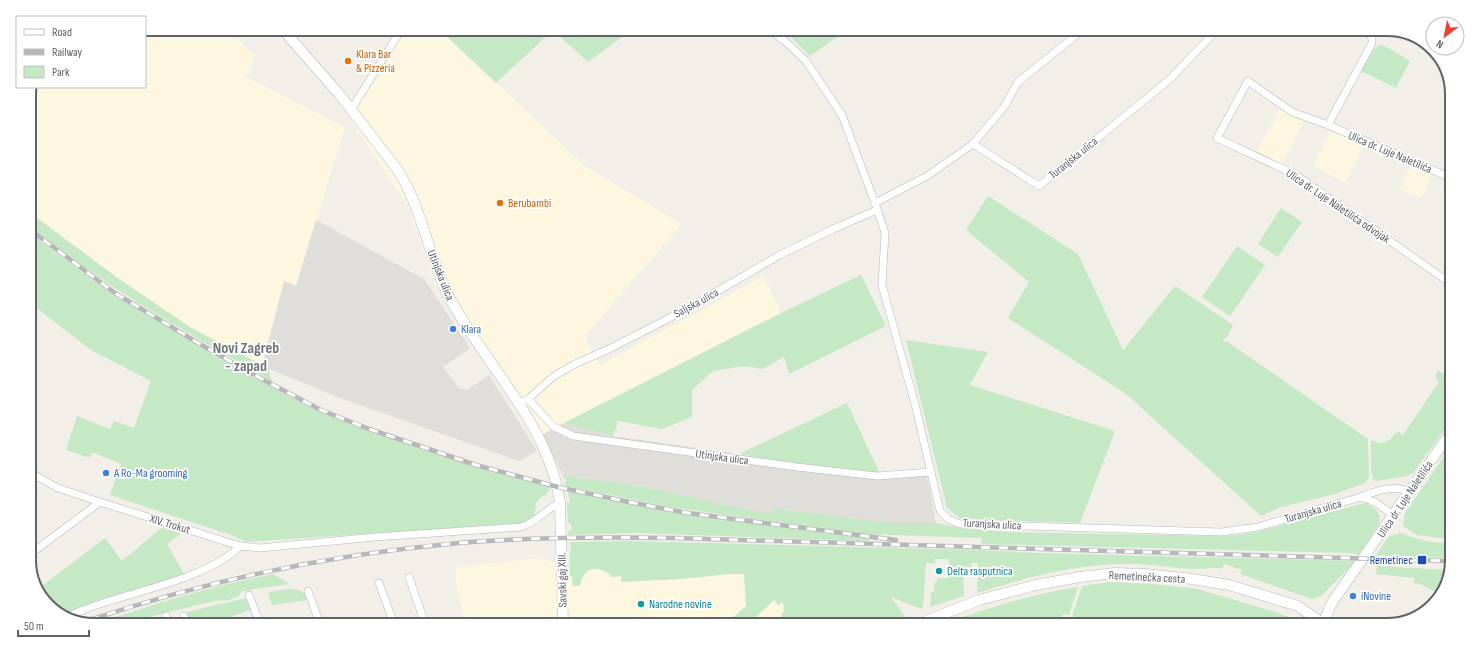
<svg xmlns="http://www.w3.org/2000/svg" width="1481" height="654" font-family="'Sofia Sans Condensed',sans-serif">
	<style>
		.commercial { fill: #fef7e0 }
		.industrial { fill: #e0deda }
		.green { fill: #c5e8c5 }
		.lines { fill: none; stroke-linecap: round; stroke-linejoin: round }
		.street-casing { stroke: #b5b8bc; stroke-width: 8 }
		.secondary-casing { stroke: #b6babf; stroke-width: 11 }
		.street { stroke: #fff; stroke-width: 7 }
		.secondary { stroke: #fff; stroke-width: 10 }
		.rail-casing { stroke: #b6b7b8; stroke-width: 4.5 }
		.rail { stroke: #fff; stroke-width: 3; stroke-dasharray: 9; stroke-linecap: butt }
		.food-dot { fill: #e8710a; stroke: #fff; stroke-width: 1.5 }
		.shop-dot { fill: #3f7fe0; stroke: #fff; stroke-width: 1.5 }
		.transit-dot { fill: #1a4fb4; stroke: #fff; stroke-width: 1.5 }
		.culture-dot { fill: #0f9aa8; stroke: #fff; stroke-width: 1.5 }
		.labels { text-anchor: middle; stroke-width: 3.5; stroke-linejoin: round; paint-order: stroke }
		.food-label { font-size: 12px; fill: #c56008; stroke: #fff; text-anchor: start }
		.street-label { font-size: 12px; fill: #5f6368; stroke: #fff }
		.shop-label { font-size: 12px; fill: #366cbe; stroke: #fff; text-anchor: start }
		.transit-label { font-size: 12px; fill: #164399; stroke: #fff; text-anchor: end }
		.culture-label { font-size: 12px; fill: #0d838f; stroke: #fff; text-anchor: start }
		.district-label { font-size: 16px; font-weight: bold; fill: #70757a; stroke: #fff }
		.rim { fill: none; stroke: #5f6368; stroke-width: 2 }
	</style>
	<rect width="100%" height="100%" fill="#f1efe8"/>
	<g class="commercial">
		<polygon points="145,29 224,29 230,33 256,56 246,77 345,128 296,286 284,281 262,366 190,327 119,279 29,212 29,90 31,87 145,87"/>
		<polygon points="405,30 440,30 585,166 682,224 585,336 600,365 764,276 781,313 533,439 495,376 447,304 434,282 408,206 350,119 351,110"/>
		<polygon points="1280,109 1304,122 1282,164 1257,151"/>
		<polygon points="1331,131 1364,145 1345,183 1313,165"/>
		<polygon points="1411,166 1432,176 1421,198 1400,189"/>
		<polygon points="540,558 569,567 706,569 780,573 782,597 787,623 465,622 456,583 456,567"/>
	</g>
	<g class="industrial">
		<polygon points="316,220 424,279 470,348 443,367 459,388 467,390 489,375 537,451 519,461 340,398 262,366 284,281 296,286"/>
		<polygon points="564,423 613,436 706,449 804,465 880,474 926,470 936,523 891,523 774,508 773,514 731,506 646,487 563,475 542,435"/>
	</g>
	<g class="green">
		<polygon points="440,30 552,31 496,83"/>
		<polygon points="554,31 630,31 588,62"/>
		<polygon points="795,32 844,32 810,56 789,35"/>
		<polygon points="1380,45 1383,45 1410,61 1396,88 1361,71 1374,49"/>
		<polygon points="988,196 1078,254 1123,350 1175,286 1233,325 1227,337 1223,339 1224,342 1228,341 1229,343 1368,439 1369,477 1365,483 1335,494 1281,507 1261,516 1125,393 1008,318 1029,282 966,230"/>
		<polygon points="1281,208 1302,222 1278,257 1258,244"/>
		<path d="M29,212L119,279L190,327L269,369L270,377L273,382C189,333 104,287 29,226Z"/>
		<path d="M29,232C94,284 165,327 237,367C269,385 300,404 334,417C404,446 477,467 550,487L547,494C527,502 542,515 529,521C514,527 496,527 481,528C464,528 446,529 429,530C368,533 308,538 247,542L231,535L110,495L121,464L92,452L90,458L66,450L77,416L110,429L114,421L134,428L151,381L91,350L29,302V263L36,253L29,238Z"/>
		<polygon points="1237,246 1265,265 1230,316 1202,297"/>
		<polygon points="861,275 886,326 789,374 784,357 763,369 744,366 713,371 692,390 692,417 662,429 618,421 613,436 564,423 781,313"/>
		<polygon points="906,340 988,352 970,385 1115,431 1080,523 961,519 947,508"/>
		<path d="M1438,370L1449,378V423L1413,473L1407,476L1377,481L1373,479L1371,471V440C1382,445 1389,443 1395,433L1399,432L1403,435L1439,382L1435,376Z"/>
		<polygon points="847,403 880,474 804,465 739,454"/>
		<polygon points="1448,451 1448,539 1417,535 1403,526 1405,513"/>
		<path d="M563,475L646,487L731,506L773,514L774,508L891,523H936L961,528L1009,532L1224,536L1238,535L1260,531L1365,503C1373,506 1377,509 1380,518L1378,526L1359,555L1350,553L981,544L982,538L863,534L670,507L566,486L564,483L566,482V478H563Z"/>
		<polygon points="568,491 629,504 687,514 870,538 869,541 636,533 568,535 568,531 571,531 571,523 568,523 567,503 570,502"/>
		<polygon points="165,525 183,532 167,544 184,574 62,614 42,599 38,589 105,538 122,561"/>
		<path d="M1399,532C1416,539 1430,543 1448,543L1447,558L1376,555L1389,536L1399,534Z"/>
		<path d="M629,541L979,550L1037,553L1356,561L1321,596L1312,599L1240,574L1242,570L1224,564L1222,569C1213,566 1202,570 1192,569C1169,568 1146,563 1122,564C1072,565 1024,578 977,593L978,563H972L971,567L963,568L964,596L930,607L931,593L934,591L935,582H937V578H948L949,559H935V564L926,563L923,607L921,609L891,597L907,620L899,623H858L856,621L842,623H783L785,621L781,615L784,611L783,602L778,605L774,600L750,623H727L746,606L744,574H729L683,579L621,582V576L612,577C600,564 583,566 580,586H573L572,577L569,576L571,542Z"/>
		<polygon points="1377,566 1447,570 1447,585 1440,594 1420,584 1413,583 1415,578 1376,574"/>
		<polygon points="273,574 289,584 242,591 239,596 229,600 214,601 137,620 106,620 172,599 227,584"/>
		<polygon points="1111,582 1151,584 1198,589 1272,611 1289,617 1303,625 1094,624 1072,616 1082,586"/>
		<path d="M1078,587L1069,615L1063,614L1059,624L947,623C989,607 1034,594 1078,587Z"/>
		<path d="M288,589C299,590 303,589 308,600L272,605L268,592Z"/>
		<path d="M247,598L253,609L219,621H190L186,613C206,606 227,603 247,598Z"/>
	</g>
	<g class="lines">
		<defs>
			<g id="street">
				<path d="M772,32L786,42L806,61L842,115L875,203L885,233L882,285L916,408L940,511L948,519L960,524L1221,532L1258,527L1361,497C1375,491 1395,484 1409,492"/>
				<polyline points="1369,34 1372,38 1372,43 1328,125 1292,112 1248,81 1217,138 1296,175 1450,283"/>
				<polyline points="351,110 401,30"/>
				<polyline points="1328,125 1451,178"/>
				<polyline points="973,144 1004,107 1018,82 1079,33"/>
				<polyline points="875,203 927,176 973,144 1039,186 1169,80 1214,33"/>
				<polyline points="528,399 554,427 573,436 797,467 877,476 931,472"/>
				<polyline points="524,401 528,399 554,376 575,364 611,348 685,310 778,256 833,229 877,210"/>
				<path d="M29,472L58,488L100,502L240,546L260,548L375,537L521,527C537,522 546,509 560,503"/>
				<polyline points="1361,497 1375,502 1393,515"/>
				<polyline points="29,555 100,502"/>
				<polyline points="409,577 424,621"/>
				<polyline points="379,583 393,621"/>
				<polyline points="308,591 319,621"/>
				<polyline points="249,595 259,621"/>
				<polyline points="166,616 168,620"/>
				<polyline points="184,616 186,621"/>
				<path d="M65,617C79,612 92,606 106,602C146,589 210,576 240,546"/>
			</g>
			<g id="secondary">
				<path d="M283,30L340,95L397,169C422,207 428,255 448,295C484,364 549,423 560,503L563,622"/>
				<polyline points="921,623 979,600 1036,585 1080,577 1115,573 1145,574 1192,579 1229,585 1298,606 1325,625"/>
				<polyline points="1323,625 1329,609 1333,601 1449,435"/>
			</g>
		</defs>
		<use href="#street" class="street-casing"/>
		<use href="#secondary" class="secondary-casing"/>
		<use href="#street" class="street"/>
		<use href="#secondary" class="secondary"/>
		<defs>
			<g id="rail">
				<polyline points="29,229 115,293 200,344 260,378 321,410 369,429 476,465 558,487 629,502 688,513 896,540"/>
				<path d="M90,620C209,580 334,554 459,543C530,537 602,537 674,538L1447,561"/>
			</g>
		</defs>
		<use href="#rail" class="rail-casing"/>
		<use href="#rail" class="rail"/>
	</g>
	<g class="food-dot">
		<circle cx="348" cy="61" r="4"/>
		<circle cx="500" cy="203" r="4"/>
	</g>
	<g class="shop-dot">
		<circle cx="453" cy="329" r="4"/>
		<circle cx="106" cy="473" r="4"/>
		<circle cx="1353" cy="596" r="4"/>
	</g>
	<rect class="transit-dot" x="1417" y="555" width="10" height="10" rx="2"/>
	<g class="culture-dot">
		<circle cx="939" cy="571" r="4"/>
		<circle cx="641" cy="604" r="4"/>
	</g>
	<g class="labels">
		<g class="food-label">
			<text x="356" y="58">Klara Bar<tspan x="356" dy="14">&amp; Pizzeria</tspan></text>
			<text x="508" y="207">Berubambi</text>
		</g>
		<g class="street-label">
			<text transform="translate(1390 152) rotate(23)" y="4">Ulica dr. Luje Naletilića</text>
			<text transform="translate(1073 158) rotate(-39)" y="4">Turanjska ulica</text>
			<text transform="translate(1338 206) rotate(34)" y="4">Ulica dr. Luje Naletilića odvojak</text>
			<text transform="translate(441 275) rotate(68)" y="4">Utinjska ulica</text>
			<text transform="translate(696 303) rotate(-29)" y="4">Saljska ulica</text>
			<text transform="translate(722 457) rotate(8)" y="4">Utinjska ulica</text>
			<text transform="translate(1405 499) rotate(-56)" y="4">Ulica dr. Luje Naletilića</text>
			<text transform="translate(1313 511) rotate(-16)" y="4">Turanjska ulica</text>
			<text transform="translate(170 524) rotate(17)" y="4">XIV. Trokut</text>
			<text transform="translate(992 524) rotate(3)" y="4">Turanjska ulica</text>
			<text transform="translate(1147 577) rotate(3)" y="4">Remetinečka cesta</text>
			<text transform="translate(562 580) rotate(-91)" y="4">Savski gaj XIII.</text>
		</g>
		<g class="shop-label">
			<text x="461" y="333">Klara</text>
			<text x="114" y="477">A Ro-Ma grooming</text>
			<text x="1361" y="600">iNovine</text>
		</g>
		<g class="transit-label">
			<text x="1413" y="564">Remetinec</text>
		</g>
		<g class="culture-label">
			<text x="947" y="575">Delta rasputnica</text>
			<text x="649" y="608">Narodne novine</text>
		</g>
		<g class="district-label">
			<text x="246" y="353">Novi Zagreb<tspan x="246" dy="18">- zapad</tspan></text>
		</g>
	</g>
	<path d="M0 0H1481V654H0ZM94 36H1387A58 58 0 0 1 1445 94V560A58 58 0 0 1 1387 618H94A58 58 0 0 1 36 560V94A58 58 0 0 1 94 36Z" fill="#fff" fill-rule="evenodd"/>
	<path class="rim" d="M94 36H1387A58 58 0 0 1 1445 94V560A58 58 0 0 1 1387 618H94A58 58 0 0 1 36 560V94A58 58 0 0 1 94 36Z"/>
	<rect x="16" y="16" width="130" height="72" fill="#ffffff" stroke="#bfc1c3"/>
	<rect x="24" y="29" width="20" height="6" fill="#ffffff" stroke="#bfc1c3"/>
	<text x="52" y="36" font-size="12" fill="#5f6368">Road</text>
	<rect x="24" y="49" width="20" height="6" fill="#b6b7b8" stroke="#bfc1c3"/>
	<text x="52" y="56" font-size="12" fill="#5f6368">Railway</text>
	<rect x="24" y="66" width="20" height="12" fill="#c5e8c5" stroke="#bfc1c3"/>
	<text x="52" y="76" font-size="12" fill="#5f6368">Park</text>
	<g transform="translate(1445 36) rotate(212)"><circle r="19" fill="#ffffff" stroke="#bfc1c3"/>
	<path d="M0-3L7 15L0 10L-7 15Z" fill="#ea4335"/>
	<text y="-6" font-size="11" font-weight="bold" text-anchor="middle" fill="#5f6368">N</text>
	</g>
	<path d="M18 630v6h71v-6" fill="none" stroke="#5f6368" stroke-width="2"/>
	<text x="24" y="630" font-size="12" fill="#5f6368" stroke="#ffffff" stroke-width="3" paint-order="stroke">50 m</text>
</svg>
